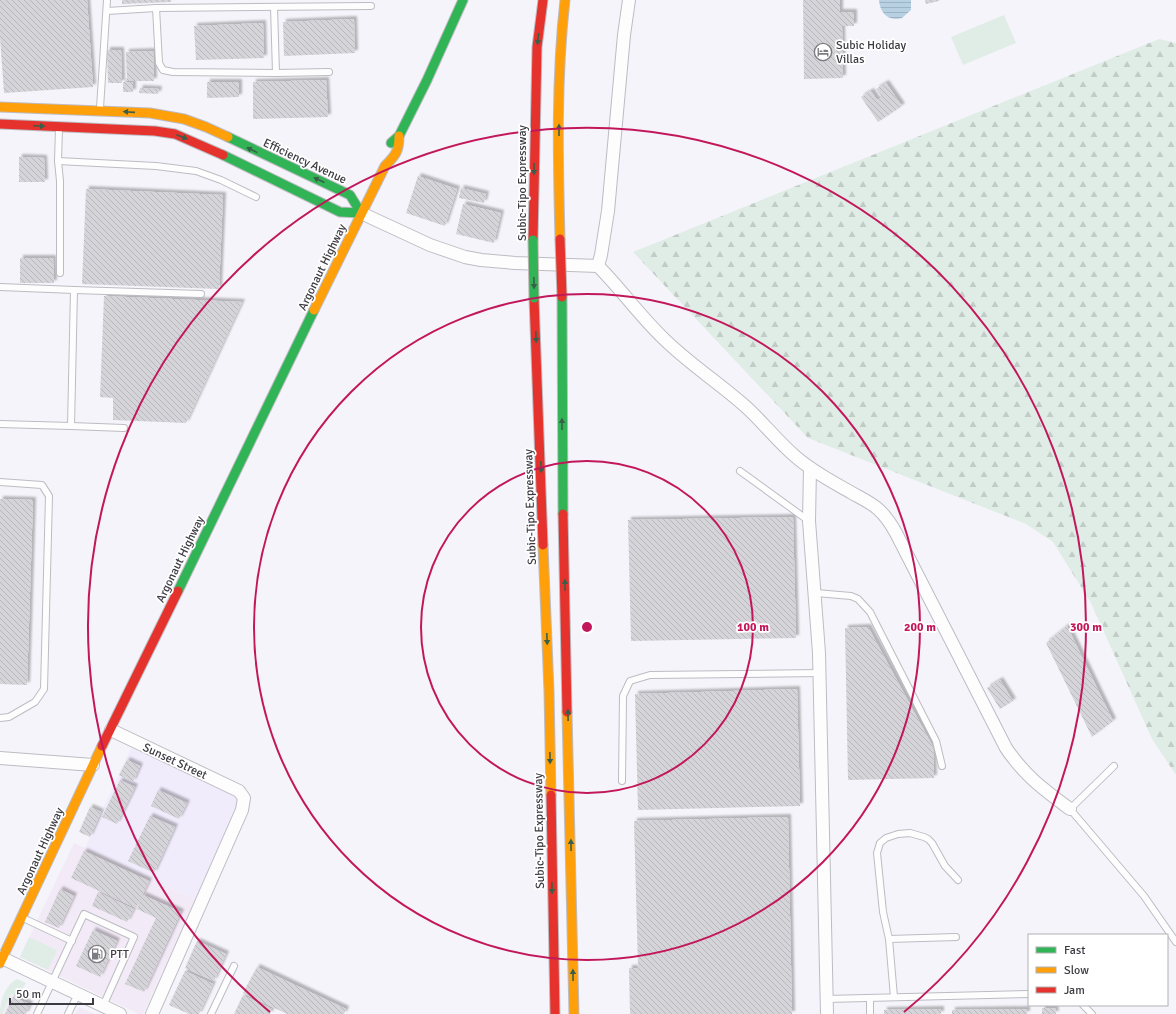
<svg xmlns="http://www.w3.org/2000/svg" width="1176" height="1014" font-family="Signika,sans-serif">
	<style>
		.commercial { fill: #f3eaf7 }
		.built { fill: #f1ecfc }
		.grass { fill: #e0ede6 }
		.forest { fill: url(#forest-firs) }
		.water { fill: url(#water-rules) }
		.building { fill: url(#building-back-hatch); filter: url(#shadow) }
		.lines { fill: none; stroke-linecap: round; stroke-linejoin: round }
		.lane-casing { stroke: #bdbcc2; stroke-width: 8 }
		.street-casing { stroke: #bdbcc2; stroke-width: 14 }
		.fast-casing { stroke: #bdbcc2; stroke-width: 11 }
		.slow-casing { stroke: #bdbcc2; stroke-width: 11 }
		.jam-casing { stroke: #bdbcc2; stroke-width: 11 }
		.lane { stroke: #fefdfe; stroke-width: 6 }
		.street { stroke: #fefdfe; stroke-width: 12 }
		.fast { stroke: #30b455; stroke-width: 9 }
		.slow { stroke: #ff9f0a; stroke-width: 9 }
		.jam { stroke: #e5322d; stroke-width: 9 }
		.fast-bridge-casing { stroke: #c2b6b3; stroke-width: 11; stroke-linecap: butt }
		.jam-bridge-casing { stroke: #c2b6b3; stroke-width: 11; stroke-linecap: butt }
		.fast-bridge { stroke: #30b455; stroke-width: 9 }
		.jam-bridge { stroke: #e5322d; stroke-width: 9 }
		.oneway { fill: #395f48 }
		.ring { fill: none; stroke: #c2185b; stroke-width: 2 }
		.labels { text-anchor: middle; stroke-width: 3.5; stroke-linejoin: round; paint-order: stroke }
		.poi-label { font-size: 12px; fill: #3d3b42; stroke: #fff; text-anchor: start }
		.street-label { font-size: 12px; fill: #3d3b42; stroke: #fff }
		.centre { fill: #c2185b; stroke: #fff; stroke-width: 2 }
		.ring-label { font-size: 12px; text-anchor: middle; font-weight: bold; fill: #c2185b; stroke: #fff; stroke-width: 3.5; stroke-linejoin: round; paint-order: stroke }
	</style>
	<defs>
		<pattern id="forest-firs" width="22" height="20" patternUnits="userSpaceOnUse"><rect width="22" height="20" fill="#e0ede6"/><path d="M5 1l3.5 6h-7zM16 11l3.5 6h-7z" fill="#c1ccc6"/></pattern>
		<pattern id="water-rules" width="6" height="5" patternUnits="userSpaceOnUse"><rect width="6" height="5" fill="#b7d1e2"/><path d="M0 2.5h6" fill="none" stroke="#9eb4c3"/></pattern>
		<pattern id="building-back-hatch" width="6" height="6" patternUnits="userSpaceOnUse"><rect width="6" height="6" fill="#d5d4d9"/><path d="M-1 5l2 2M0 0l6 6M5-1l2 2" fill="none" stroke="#b8b7bb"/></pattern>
		<filter id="shadow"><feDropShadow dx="3" dy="-3" stdDeviation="1" flood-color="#0004"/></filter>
	</defs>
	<rect width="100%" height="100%" fill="#f5f4fa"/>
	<g class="commercial">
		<polygon points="74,843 196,900 143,1014 139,1014 20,957"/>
		<polygon points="11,994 31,1003 26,1014 2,1014"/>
		<polygon points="79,1007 95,1014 75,1014"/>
	</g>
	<polygon class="built" points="131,748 242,799 196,900 85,848"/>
	<g class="grass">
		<polygon points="1004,15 1016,43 963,65 951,37"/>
		<polygon points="29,937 57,950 48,970 20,957"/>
		<path d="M17,979L26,983L18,997L11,994L2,1014H0C0,1001 5,985 17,979Z"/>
	</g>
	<polygon class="forest" points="1159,39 1176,43 1176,775 1152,739 1091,603 1053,542 1026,524 808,438 633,252"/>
	<path class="water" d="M879,0H911V10L902,18C888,22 880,13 879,0Z"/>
	<g class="building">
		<polygon points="0,0 87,0 93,87 4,93 0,37"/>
		<polygon points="122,0 171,0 171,2 122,4"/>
		<polygon points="803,0 840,0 840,12 854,12 854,26 842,26 843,78 804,79"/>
		<polygon points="925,0 939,0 939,1 926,4"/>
		<polygon points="354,19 355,53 284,56 283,22"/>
		<polygon points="263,23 264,58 196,60 194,26"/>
		<polygon points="107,50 121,50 122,83 108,83"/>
		<polygon points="153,51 154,81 127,81 126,52"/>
		<polygon points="326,80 328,117 253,119 253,82"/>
		<rect x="123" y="82" width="10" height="10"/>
		<polygon points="207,82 239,82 239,97 207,98"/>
		<polygon points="886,83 902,106 878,122 861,97 871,91 877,100 882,97 876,89"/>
		<polygon points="140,88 159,89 158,94 139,93"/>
		<polygon points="19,157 44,158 45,182 19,182"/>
		<polygon points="418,176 457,189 445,226 406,213"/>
		<polygon points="461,188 486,194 484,203 459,198"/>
		<polygon points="86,189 223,195 219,289 82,284"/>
		<polygon points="463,204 501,213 494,243 456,234"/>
		<polygon points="20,258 53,258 54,283 20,283"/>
		<polygon points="104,296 242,302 186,423 113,420 113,398 100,397"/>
		<polygon points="0,499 33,500 27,685 0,684"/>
		<polygon points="793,517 796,638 631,641 628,520"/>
		<polygon points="1067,626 1113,721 1092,737 1046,643"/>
		<polygon points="868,627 933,747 934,778 848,780 845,628"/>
		<polygon points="1000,680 1013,701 1000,709 987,688"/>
		<polygon points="797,689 800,806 638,810 635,694"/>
		<polygon points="127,760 140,766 133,782 119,775"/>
		<polygon points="120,780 135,787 117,824 102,817"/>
		<polygon points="158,790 187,803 179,819 151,806"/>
		<polygon points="90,807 101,812 90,837 79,832"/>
		<polygon points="150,816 175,827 154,873 128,861"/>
		<polygon points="788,817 792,1014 630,1014 629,968 638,968 634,821"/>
		<polygon points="84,851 149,881 136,908 71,878"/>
		<polygon points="60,889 74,896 59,928 45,922"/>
		<polygon points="98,892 134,909 127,922 92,906"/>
		<polygon points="143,895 181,912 144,992 125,984 156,918 137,909"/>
		<polygon points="93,930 117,941 100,977 76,966"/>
		<polygon points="197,941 226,954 214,981 185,968"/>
		<polygon points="257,967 346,1009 344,1014 287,1014 243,993"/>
		<polygon points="185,971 213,984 199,1014 189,1014 169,1005"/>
		<polygon points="243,995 272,1009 270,1014 234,1014"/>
		<polygon points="13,997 30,1004 26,1014 5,1014"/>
		<polygon points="1042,1008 1055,1008 1056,1014 1042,1014"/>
		<polygon points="941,1009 941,1014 884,1014 884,1010"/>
		<polygon points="1027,1009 1027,1014 952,1014 952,1010"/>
	</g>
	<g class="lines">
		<defs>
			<g id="lane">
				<polyline points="274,7 276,73"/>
				<polyline points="156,8 159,63 163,70 173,72 276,73 329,72"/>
				<polyline points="107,11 156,8 371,6"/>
				<polyline points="100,108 107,0"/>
				<polyline points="59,128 58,161 60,181 60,273"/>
				<polyline points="58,161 156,166 196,171 221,180 256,197"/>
				<polyline points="0,287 74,290 71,426 0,424"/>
				<polyline points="74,290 201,294"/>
				<polyline points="71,426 124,428"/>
				<polyline points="740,471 809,521"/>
				<polyline points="0,482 42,485 49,496 44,689 35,702 9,717 0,718"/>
				<polyline points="816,593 851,596 858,599 870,612 936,741 942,766"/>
				<polyline points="1114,766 1070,809 1144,896 1176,942"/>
				<polyline points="622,781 623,696 630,681 650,675 820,673"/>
				<polyline points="23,918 72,941"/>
				<polyline points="889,939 956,937"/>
				<polyline points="894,997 889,939 883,912 877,853 880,843 886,838 898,834 910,833 924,837 928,839 932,843 945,866 958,880"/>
				<polyline points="826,999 1029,994"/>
				<polyline points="1083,1005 1092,1014"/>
				<polyline points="37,1014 84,914 134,937 103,1006"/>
				<polyline points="68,1014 78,994"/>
				<polyline points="211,1014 234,966"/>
				<polyline points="870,1014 870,998"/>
			</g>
			<g id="street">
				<path d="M361,213L430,245L465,257L481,260L515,263L598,266C621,289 639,315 663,338C688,363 718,382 745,406C763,422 777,441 796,457C813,472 833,482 852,493C861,498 870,502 878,509C886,516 891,524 896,533L1006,748C1025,776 1043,789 1070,809"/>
				<polyline points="598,266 601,255 608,211 624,35 629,0"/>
				<polyline points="810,468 809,521 819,653 827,1014"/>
				<polyline points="111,730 239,791 244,798 242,810 152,1014"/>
				<polyline points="0,758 93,765"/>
				<polyline points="0,957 120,1014"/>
			</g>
			<g id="fast">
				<polyline points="228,137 350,195 361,213"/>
				<polyline points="391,143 399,136 427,80 463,0"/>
				<polyline points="223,155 340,212 361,213"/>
				<polyline points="562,297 563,514"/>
				<polyline points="178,591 314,310"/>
			</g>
			<g id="slow">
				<polyline points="0,107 150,113 184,119 206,127 228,137"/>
				<path d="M560,239C558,159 556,80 565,0"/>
				<path d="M314,310L385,166C396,155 399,151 399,136"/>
				<polyline points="543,545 549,691 551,795"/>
				<polyline points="567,712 574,1014"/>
				<polyline points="0,963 102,746"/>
			</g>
			<g id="jam">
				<polyline points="0,124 155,131 175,134 223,155"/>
				<polyline points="533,240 537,47 543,0"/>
				<polyline points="534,298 543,545"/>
				<polyline points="563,514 567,712"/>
				<polyline points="102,746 178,591"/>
				<polyline points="551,795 555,1014"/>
			</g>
		</defs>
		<use href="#lane" class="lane-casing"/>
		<use href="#street" class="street-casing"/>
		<use href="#fast" class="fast-casing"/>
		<use href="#slow" class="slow-casing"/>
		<use href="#jam" class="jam-casing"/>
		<use href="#lane" class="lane"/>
		<use href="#street" class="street"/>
		<use href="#fast" class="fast"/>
		<use href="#slow" class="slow"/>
		<use href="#jam" class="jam"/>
		<defs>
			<polyline id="fast-bridge" points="533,240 534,298"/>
			<polyline id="jam-bridge" points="560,239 562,297"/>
		</defs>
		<use href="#fast-bridge" class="fast-bridge-casing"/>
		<use href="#jam-bridge" class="jam-bridge-casing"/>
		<use href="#fast-bridge" class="fast-bridge"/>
		<use href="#jam-bridge" class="jam-bridge"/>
	</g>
	<defs><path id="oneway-solid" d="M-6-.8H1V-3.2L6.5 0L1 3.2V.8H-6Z"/></defs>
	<g class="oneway">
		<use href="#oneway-solid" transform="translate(538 39) rotate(96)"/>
		<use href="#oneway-solid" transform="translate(129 112) rotate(-176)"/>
		<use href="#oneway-solid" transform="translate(39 126) rotate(2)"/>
		<use href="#oneway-solid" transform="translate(559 130) rotate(-90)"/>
		<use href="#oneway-solid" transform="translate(182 137) rotate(21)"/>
		<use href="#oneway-solid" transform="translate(252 150) rotate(-154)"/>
		<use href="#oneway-solid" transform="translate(534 169) rotate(91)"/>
		<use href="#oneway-solid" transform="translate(319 180) rotate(-155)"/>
		<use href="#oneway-solid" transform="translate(534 283) rotate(89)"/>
		<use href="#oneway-solid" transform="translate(536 337) rotate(88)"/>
		<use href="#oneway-solid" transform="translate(562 424) rotate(-90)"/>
		<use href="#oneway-solid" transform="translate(541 467) rotate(88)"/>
		<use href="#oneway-solid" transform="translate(565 585) rotate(-91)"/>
		<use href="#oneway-solid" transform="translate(547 639) rotate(88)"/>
		<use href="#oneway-solid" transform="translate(568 715) rotate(-91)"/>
		<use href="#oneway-solid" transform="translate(550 758) rotate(89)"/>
		<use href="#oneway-solid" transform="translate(571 845) rotate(-91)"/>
		<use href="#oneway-solid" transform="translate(552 888) rotate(89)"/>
		<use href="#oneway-solid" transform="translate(573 975) rotate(-91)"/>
	</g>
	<g class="ring">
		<circle cx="587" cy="627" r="166"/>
		<circle cx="587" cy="627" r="333"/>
		<path d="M270 1012A499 499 0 1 1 904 1012"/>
	</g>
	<defs>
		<symbol id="hotel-ring" viewBox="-11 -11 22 22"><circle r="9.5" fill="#fff" stroke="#7d7c82" stroke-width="1.5"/><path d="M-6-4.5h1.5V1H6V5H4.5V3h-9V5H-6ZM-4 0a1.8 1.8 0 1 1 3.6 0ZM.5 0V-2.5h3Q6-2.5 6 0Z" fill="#7d7c82"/></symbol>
		<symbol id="fuel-ring" viewBox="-11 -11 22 22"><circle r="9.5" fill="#fff" stroke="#7d7c82" stroke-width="1.5"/><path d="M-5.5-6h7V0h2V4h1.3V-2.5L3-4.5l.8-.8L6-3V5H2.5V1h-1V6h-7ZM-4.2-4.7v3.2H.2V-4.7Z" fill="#7d7c82"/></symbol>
	</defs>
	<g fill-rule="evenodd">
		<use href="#hotel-ring" x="813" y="42" width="20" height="20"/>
		<use href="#fuel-ring" x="87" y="944" width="20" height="20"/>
	</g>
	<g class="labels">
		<g class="poi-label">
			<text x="836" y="49">Subic Holiday<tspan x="836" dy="14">Villas</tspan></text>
			<text x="110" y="958">PTT</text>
		</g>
		<g class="street-label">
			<text transform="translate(305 161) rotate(25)" y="4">Efficiency Avenue</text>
			<text transform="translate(522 183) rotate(-90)" y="4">Subic-Tipo Expressway</text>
			<text transform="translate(322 267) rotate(-64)" y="4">Argonaut Highway</text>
			<text transform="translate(530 507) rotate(-92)" y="4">Subic-Tipo Expressway</text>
			<text transform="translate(180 559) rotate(-64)" y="4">Argonaut Highway</text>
			<text transform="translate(175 761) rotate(25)" y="4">Sunset Street</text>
			<text transform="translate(539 831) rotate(-91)" y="4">Subic-Tipo Expressway</text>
			<text transform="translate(40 851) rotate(-65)" y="4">Argonaut Highway</text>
		</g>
	</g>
	<circle cx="587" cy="627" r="6" class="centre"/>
	<g class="ring-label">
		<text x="753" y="631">100 m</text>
		<text x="920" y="631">200 m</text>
		<text x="1086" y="631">300 m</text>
	</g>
	<rect x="1028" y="934" width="140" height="72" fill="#ffffff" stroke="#b1b1b3"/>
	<rect x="1036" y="947" width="20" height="6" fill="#30b455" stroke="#b1b1b3"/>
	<text x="1064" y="954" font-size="12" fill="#3d3b42">Fast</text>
	<rect x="1036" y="967" width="20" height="6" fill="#ff9f0a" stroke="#b1b1b3"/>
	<text x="1064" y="974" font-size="12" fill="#3d3b42">Slow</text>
	<rect x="1036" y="987" width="20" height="6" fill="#e5322d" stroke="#b1b1b3"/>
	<text x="1064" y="994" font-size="12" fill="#3d3b42">Jam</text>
	<path d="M10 998v6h83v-6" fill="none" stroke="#3d3b42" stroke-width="2"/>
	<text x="16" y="998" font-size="12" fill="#3d3b42" stroke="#ffffff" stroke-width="3" paint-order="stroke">50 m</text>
</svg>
